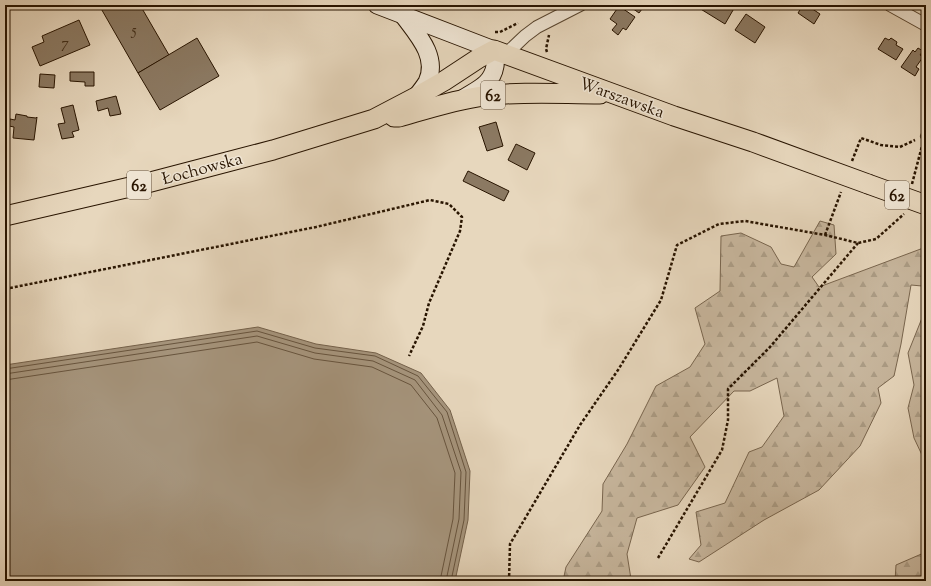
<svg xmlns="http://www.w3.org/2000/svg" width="931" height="586" font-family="'Sorts Mill Goudy',serif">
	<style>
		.forest { fill: url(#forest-firs); stroke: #78654e }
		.water { fill: #a6957d; stroke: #74614b }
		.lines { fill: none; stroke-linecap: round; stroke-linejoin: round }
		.shore { stroke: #67543e; stroke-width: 1 }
		.building { fill: #8b7962; stroke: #281400 }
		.lane-casing { stroke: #58452f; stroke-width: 8 }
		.street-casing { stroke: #58452f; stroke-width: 14 }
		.secondary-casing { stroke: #281400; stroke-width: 19 }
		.primary-casing { stroke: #281400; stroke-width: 21 }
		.path { stroke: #281400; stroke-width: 2.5; stroke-dasharray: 3 2; stroke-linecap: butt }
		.lane { stroke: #efe5d4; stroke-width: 6 }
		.street { stroke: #efe5d4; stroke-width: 12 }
		.secondary { stroke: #efe5d4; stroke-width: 17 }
		.primary { stroke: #e7d7bd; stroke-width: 19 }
		.primary-bridge-casing { stroke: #281400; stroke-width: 21; stroke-linecap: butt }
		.primary-bridge { stroke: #e7d7bd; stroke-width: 19 }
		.labels { text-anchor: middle; stroke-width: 3; stroke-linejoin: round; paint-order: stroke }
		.number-label { font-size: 15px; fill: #412d18 }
		.shield { fill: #efe5d4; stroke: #645340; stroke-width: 1 }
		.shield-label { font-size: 16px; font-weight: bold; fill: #281400 }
		.street-label { font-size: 17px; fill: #281400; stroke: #efe5d4 }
	</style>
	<defs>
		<pattern id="forest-firs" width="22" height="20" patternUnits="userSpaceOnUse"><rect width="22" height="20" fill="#c7b69d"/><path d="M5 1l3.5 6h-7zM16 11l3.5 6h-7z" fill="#ab9c85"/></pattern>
	</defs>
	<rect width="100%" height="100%" fill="#e7d7bd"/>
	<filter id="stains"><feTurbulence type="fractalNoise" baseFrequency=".005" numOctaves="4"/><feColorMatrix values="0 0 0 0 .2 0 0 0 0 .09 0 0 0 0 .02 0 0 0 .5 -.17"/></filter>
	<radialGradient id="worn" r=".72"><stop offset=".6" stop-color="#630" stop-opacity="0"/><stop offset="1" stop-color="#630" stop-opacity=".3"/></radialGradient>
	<g class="forest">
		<polygon points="820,221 834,225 836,254 812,277 819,287 926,247 926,451 922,455 914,438 908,408 914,385 908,353 926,308 922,286 911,285 901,344 894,376 878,388 881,403 860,446 819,490 764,520 699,562 689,559 701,545 696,512 725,503 749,452 762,447 784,416 777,378 750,391 734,391 690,437 705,467 678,505 637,518 627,554 631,579 629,581 563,581 566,567 602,511 603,484 627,444 656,386 690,367 705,344 695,308 720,291 721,236 741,233 771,247 781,264 794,267"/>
		<polygon points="926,552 926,581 895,581 896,565"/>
	</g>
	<polygon class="water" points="258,327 316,344 376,353 421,373 450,410 470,471 468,520 455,581 5,581 5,365"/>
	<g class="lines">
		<g class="shore">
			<polyline points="5,369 257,331 315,348 375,356 418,376 447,412 466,472 464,520 451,581"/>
			<polyline points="5,374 257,336 315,353 373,361 415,380 442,415 461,472 459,519 446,581"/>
			<polyline points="5,380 257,342 314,359 372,367 411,385 437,418 455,473 453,519 440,581"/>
		</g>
	</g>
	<g class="building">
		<polygon points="99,5 140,5 169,55 138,73"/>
		<polygon points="634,5 645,5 639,13 632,8"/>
		<polygon points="701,5 736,5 725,24 699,8"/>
		<polygon points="803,5 812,5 811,8 820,14 814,24 798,13"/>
		<polygon points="619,6 635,17 626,30 623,28 618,35 612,30 617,24 610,19"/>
		<polygon points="746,14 765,27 755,43 735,30"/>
		<polygon points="79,20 90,45 40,66 32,47 44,42 42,36"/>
		<polygon points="197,38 219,76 160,110 138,73"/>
		<polygon points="885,38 889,40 891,38 897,42 896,45 903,49 896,60 878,49"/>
		<polygon points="918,48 923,51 920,55 923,57 916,67 919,69 915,76 901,67 913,50 915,52"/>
		<polygon points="70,72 94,72 94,86 85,86 85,82 70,81"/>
		<polygon points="40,74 55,75 54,88 39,87"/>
		<polygon points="116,96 121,114 110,116 108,108 98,111 96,101"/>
		<polygon points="73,105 79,130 72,132 74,137 62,139 58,124 65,123 61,108"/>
		<polygon points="16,114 27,116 27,117 36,118 37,117 34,140 13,138 14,127 9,126 10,119 15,120"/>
		<polygon points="496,122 503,146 487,151 479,127"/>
		<polygon points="516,144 535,153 527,170 508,160"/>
		<polygon points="468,171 509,191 504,201 463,181"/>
	</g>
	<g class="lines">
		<defs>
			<polyline id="lane" points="924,136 926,132"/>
			<g id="street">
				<polyline points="890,5 926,25"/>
				<polyline points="502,58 525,36 537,27 580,5"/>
			</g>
			<g id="secondary">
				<path d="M377,5L494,50C494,55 496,61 495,66C492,84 478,89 464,98"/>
				<path d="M403,15C417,34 439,57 427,82C424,87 420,92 416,97"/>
			</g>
			<g id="primary">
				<path d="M394,117H399C427,109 454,100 483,96C521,91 561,94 600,94"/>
				<polyline points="5,216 143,184 227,162 273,150 374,119 416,97 444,81 479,58 494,50 674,116 753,142 868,184"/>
			</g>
		</defs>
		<use href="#lane" class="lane-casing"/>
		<use href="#street" class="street-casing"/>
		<use href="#secondary" class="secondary-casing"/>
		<use href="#primary" class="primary-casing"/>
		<g class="path">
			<polyline points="495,32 500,32 518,23"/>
			<polyline points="547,52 546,49 549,35"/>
			<polyline points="852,161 861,138 881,145 900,147 915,140"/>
			<polyline points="912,184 922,146"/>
			<polyline points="825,235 841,192"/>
			<polyline points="5,289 316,227 430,200 449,204 462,217 460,231 429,303 423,326 409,356"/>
			<polyline points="658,558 722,450 728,420 728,389 770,347 858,243"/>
			<polyline points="509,581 510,544 580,425 618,370 661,300 677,245 719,224 745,221 825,235 858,243 876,239 904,214"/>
		</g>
		<use href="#lane" class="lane"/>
		<use href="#street" class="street"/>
		<use href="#secondary" class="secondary"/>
		<use href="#primary" class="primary"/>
		<defs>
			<polyline id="primary-bridge" points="868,184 926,205"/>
		</defs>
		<use href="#primary-bridge" class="primary-bridge-casing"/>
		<use href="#primary-bridge" class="primary-bridge"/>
	</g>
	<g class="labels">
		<g class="number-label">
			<text x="134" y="35">5</text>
			<text x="65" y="48">7</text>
		</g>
		<g class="shield">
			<rect x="481" y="81" width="24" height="28" rx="3"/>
			<rect x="127" y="171" width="24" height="28" rx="3"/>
			<rect x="885" y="181" width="24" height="28" rx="3"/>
		</g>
		<g class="shield-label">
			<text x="493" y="101">62</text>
			<text x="139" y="191">62</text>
			<text x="897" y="201">62</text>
		</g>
		<g class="street-label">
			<text transform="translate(622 97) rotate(20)" y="6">Warszawska</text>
			<text transform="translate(202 168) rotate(-15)" y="6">Łochowska</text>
		</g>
	</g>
	<rect width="931" height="586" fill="none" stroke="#e7d7bd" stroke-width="20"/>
	<rect x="6" y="6" width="919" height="574" fill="none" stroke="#281400" stroke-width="2"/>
	<rect x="10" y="10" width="911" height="566" fill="none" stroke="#281400"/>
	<rect width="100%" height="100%" filter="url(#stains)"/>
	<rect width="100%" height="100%" fill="url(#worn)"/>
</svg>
